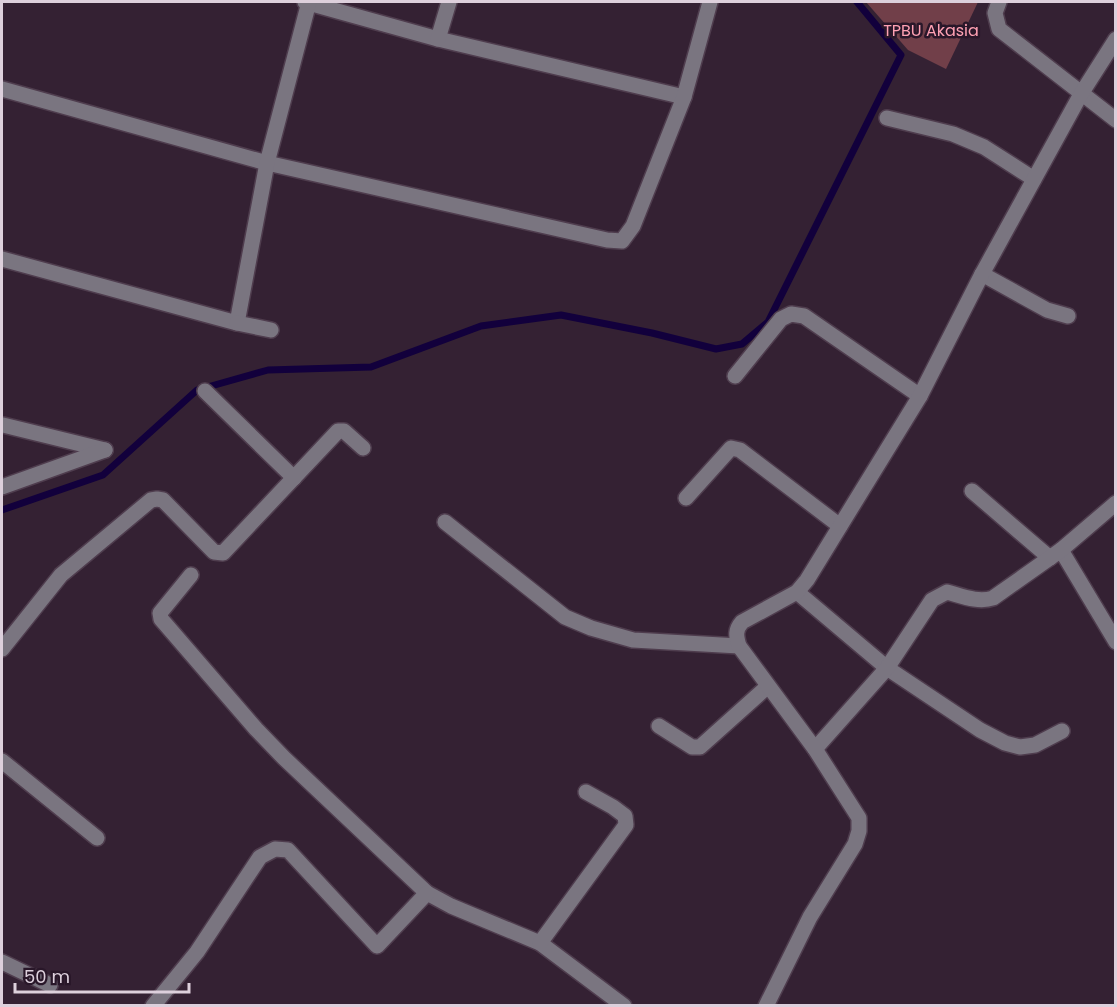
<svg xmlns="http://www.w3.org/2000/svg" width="1117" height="1007" font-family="Poppins,sans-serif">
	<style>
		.green { fill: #713f49 }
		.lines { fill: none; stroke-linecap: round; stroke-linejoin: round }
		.stream { stroke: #12003c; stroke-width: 7 }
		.minor-casing { stroke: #4f3d4e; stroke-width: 18 }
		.minor { stroke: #7a7580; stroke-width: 15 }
		.labels { text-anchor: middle; stroke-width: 5; stroke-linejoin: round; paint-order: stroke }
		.park-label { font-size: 16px; fill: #fea1b3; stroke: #291729 }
	</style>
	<rect width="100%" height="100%" fill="#342133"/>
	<polygon class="green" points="866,2 978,2 946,69 908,50"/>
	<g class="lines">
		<polyline class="stream" points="2,510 103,475 197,390 268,370 371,367 481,326 561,315 652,333 716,349 742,344 768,322 901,55 857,2"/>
		<defs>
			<g id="minor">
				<polyline points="305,2 438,39 684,97"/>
				<polyline points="999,2 995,13 999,29 1116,120"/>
				<polyline points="438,39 449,2"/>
				<polyline points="2,89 267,163 607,240 622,241 633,226 684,97 710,2"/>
				<polyline points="887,118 953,134 984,147 1034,179"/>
				<polyline points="2,259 237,323 267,163 309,2"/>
				<polyline points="982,274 1047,310 1068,316"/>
				<polyline points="237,323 271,330"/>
				<polyline points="735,376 781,319 791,314 804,316 920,396"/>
				<polyline points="205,391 294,478"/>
				<polyline points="3,425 105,450"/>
				<polyline points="2,487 105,450"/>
				<polyline points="972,491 1050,558"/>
				<polyline points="686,498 731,448 740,450 840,526"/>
				<polyline points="445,522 565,617 591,628 633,640 739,646"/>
				<polyline points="1061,550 1116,642"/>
				<polyline points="191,575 160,613 161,619 256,729 284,758 427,893 451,906 540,943 624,1006"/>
				<polyline points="797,592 887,668 980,730 1005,743 1020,747 1035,745 1062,731"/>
				<polyline points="2,649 61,575 151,500 157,499 163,500 214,552 223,553 338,431 344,431 363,448"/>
				<polyline points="659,726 692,747 700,747 768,686"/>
				<path d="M815,749L887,668L932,600L947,592C962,596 978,603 993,598L1061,550L1116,503"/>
				<polyline points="2,761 97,838"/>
				<polyline points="540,943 626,825 625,816 613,807 586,792"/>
				<polyline points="2,962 50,985"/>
				<polyline points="153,1006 197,952 260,857 275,849 288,850 377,946 427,893"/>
				<path d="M766,1006L810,917L855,844L859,831V818L815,749L739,646C736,636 735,630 742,622L797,592L807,580L920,396L982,274L1081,94L1116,39"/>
			</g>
		</defs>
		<use href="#minor" class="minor-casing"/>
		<use href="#minor" class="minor"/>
	</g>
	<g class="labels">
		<g class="park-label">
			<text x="931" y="36">TPBU Akasia</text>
		</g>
	</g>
	<rect width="1117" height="1007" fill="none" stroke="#ddd0dc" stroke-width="6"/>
	<path d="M15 983v9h174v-9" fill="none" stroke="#ddd0dc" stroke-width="3"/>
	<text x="24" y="983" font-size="18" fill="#ddd0dc" stroke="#291729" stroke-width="4.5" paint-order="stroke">50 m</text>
</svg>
